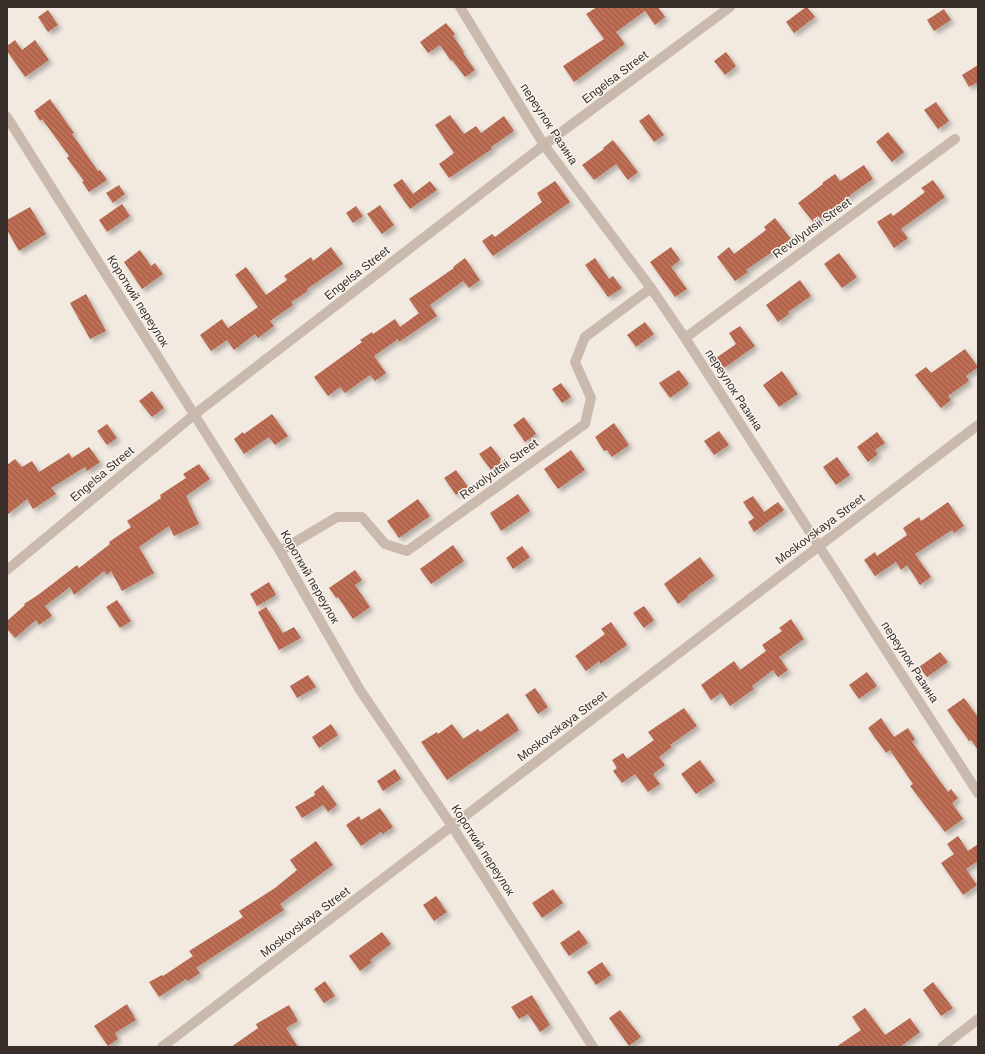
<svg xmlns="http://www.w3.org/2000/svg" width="985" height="1054" font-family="Helvetica,sans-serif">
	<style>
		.building { fill: url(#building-back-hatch); filter: url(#shadow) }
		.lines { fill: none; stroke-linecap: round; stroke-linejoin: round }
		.minor { stroke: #c9baad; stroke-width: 10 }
		.labels { text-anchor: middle; stroke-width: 3; stroke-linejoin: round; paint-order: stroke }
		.street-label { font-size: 12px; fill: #382f2b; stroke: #f9f4ed }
	</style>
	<defs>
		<pattern id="building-back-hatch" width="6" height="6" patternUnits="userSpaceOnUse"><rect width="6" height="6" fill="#bd6d53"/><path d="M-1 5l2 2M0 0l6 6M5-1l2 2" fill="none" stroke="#9b5a45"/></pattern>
		<filter id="shadow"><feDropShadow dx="3.5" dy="3.5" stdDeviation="2" flood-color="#0004"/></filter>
	</defs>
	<rect width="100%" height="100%" fill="#f2eae1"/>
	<g class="building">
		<polygon points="597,7 658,7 665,17 655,25 645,11 616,32 625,44 574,82 563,66 604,39 586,14"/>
		<polygon points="806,7 807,7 815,17 794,33 786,22"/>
		<polygon points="944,9 951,20 934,31 927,20"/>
		<polygon points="48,10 58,25 48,32 38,17"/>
		<polygon points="446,23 455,34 453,36 464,52 463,53 475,70 465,77 452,60 451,61 440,45 428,53 420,42"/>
		<polygon points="15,40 22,50 35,40 49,60 25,77 7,51 7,46"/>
		<polygon points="726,52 736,66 725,75 714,61"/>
		<polygon points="978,65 978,82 969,87 962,75"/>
		<polygon points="50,99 74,133 72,134 98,171 100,170 107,180 89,192 82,182 84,181 67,158 69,156 42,119 40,121 34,111"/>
		<polygon points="936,102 949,121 938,129 924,110"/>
		<polygon points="649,114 664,135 654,142 639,121"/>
		<polygon points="450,115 464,134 476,126 481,133 504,116 514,131 491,147 492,149 449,178 439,164 454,153 435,125"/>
		<polygon points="888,132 904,152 892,162 876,142"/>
		<polygon points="613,140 638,172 628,180 616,164 594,180 582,165 604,149 603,148"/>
		<polygon points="864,165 873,179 850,195 851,195 814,223 798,203 823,184 822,183 835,174 840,181"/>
		<polygon points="402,179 413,194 430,181 437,190 410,209 393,185"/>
		<polygon points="933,180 945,197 901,229 908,238 894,248 877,222 891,213 893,216 925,192 921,188"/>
		<polygon points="555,181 570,202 493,256 482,241 492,234 495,237 542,202 537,193"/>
		<polygon points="119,185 125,194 113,203 106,193"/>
		<polygon points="122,204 130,216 107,232 99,220"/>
		<polygon points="380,205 394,225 382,234 367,214"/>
		<polygon points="356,206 363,216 353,223 346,213"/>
		<polygon points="30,207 46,234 19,251 7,230 7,220"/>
		<polygon points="775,218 791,239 746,270 748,272 735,281 717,257 729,247 734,254 766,230 764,227"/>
		<polygon points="331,247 343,264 307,289 308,291 291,302 293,305 270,321 274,326 258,338 255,334 234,350 227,340 211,351 200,335 222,319 228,328 258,307 235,275 246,267 266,295 287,280 284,276 311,257 313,261"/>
		<polygon points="671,247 680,260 671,267 687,289 675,297 650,262"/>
		<polygon points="140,250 151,266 155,263 163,274 142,289 124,262"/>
		<polygon points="839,253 857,277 842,288 824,264"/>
		<polygon points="465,258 480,280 469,288 463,281 430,305 437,316 399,342 398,339 374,356 386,373 375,381 370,375 345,393 340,387 328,396 314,377 362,342 360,340 372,332 373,334 395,319 400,327 419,313 409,299 454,268 453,267"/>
		<polygon points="595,258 609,279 613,276 622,288 608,297 585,265"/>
		<polygon points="800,280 811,296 788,312 789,314 778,322 766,305"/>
		<polygon points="86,294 106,331 90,339 70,303"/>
		<polygon points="645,322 654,334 636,347 627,335"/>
		<polygon points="740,326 755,346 724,368 716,358 736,344 729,333"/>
		<polygon points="965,349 978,367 966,376 969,381 948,396 951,400 941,408 915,375 926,367 931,373"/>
		<polygon points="679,370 689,384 670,398 659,383"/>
		<polygon points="782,371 798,394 779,407 763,385"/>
		<polygon points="561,383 571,397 562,403 552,389"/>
		<polygon points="152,391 164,408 152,417 139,401"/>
		<polygon points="272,414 288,436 275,445 269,437 244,454 234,439 243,432 244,434"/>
		<polygon points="524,417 536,434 525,442 513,425"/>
		<polygon points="614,423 629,445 612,457 607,450 604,451 595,437"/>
		<polygon points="107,424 117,438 107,445 97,431"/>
		<polygon points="719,431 729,445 714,455 704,441"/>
		<polygon points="877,432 885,443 875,450 878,454 868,462 857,447"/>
		<polygon points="491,446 503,462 491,470 479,454"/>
		<polygon points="89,447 100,462 87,471 85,467 51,488 56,494 33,509 27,499 7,515 7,465 15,459 22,467 32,461 39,472 69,453 72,458"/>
		<polygon points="571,450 585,470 558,489 544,469"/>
		<polygon points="837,457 850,475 836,485 823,467"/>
		<polygon points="199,464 210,479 186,496 199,524 174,536 169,526 139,547 154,573 122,591 111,571 107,575 104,571 74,595 70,587 45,606 52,616 39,625 36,620 15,638 7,629 7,621 25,605 24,604 38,595 77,565 79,568 110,544 109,542 131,527 127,521 161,498 160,495 186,478 183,474"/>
		<polygon points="456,470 468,487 456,495 444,478"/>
		<polygon points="518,494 530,511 501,531 490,513"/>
		<polygon points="753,496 764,512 778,502 784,510 754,532 748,522 754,518 743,502"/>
		<polygon points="418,499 430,516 399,538 387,521"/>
		<polygon points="948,502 964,526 954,533 952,530 915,554 931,577 920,585 907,565 901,570 896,562 875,576 864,560 875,552 877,556 907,535 903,528 919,517 921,521"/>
		<polygon points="453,545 464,561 431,584 420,569"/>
		<polygon points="522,546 530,557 513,569 506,558"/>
		<polygon points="700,557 714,576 687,596 688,597 678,604 664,584"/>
		<polygon points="355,570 362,580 355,585 370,607 353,619 338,597 336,598 329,588"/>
		<polygon points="269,582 276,595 257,606 250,594"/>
		<polygon points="117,600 131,621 120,628 106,607"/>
		<polygon points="644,606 654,620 644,628 633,613"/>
		<polygon points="266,607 283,633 294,627 301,638 279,650 258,612"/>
		<polygon points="791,619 804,639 779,657 788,670 778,677 773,670 752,686 754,689 730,706 721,693 711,700 701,685 734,661 740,670 766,651 762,645 782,631 779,628"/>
		<polygon points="611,622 627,645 600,664 599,661 586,671 575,656 605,634 601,629"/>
		<polygon points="940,652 948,662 927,677 919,667"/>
		<polygon points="867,672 877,686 859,699 849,685"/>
		<polygon points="308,675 316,687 297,698 290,686"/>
		<polygon points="535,688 548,707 538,714 525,695"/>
		<polygon points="964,698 978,717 978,750 971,740 969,741 947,710"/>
		<polygon points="684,708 697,726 670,745 672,747 659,757 665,765 653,774 660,784 648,792 635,774 622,783 613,771 617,768 612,760 623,753 627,759 654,740 648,732"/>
		<polygon points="508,713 519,730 447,780 421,742 437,732 438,734 452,724 463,739 478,729 480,732"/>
		<polygon points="881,718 894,737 908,728 915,739 912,742 932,770 948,792 951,789 958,798 952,803 963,819 945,832 910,786 913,784 890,750 886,753 868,728"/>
		<polygon points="331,724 338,735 319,748 312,737"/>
		<polygon points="700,760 715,781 696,794 681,774"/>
		<polygon points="395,769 401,779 383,791 377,781"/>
		<polygon points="323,785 337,805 328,812 323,805 302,818 295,807 315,795 314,792"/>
		<polygon points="380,808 393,827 383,834 381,832 361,846 346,825 359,816 361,820"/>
		<polygon points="958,836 968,851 978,844 978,861 966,869 977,885 963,895 941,863 954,854 947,844"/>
		<polygon points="316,841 333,865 280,904 284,910 196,968 200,973 188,981 186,979 159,997 149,982 162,975 163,976 193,956 189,951 243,917 239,911 275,888 297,870 290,860"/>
		<polygon points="553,889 563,903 542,918 532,903"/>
		<polygon points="436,896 447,912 434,921 423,905"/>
		<polygon points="579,930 588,943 569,956 560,943"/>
		<polygon points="382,932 391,944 370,960 372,962 360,971 349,956"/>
		<polygon points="602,962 611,975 596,985 587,972"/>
		<polygon points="325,981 335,996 324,1003 314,989"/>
		<polygon points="933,982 953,1008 941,1016 923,990"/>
		<polygon points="532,995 550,1025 540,1032 528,1014 519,1019 511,1007"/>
		<polygon points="127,1004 136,1020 115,1033 118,1039 108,1046 94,1026"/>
		<polygon points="289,1005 298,1021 286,1028 298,1047 231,1047 258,1028 256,1024"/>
		<polygon points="865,1008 885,1035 910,1018 920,1032 900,1047 836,1047 861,1030 852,1017"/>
		<polygon points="620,1010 641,1037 629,1046 609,1018"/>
	</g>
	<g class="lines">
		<g class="minor">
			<polyline points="460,7 544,145 651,288 685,338 978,793"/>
			<polyline points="7,117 280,551 360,690 452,826 593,1047"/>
			<polyline points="685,338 955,139"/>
			<polyline points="280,551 337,517 362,517 385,544 407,551 585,424 591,398 575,362 585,337 651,288"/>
			<polyline points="7,570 195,414 544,145 730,7"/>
			<polyline points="162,1047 978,425"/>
			<polyline points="942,1047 978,1019"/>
		</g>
	</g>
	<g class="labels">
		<g class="street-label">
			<text transform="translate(615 77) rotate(-37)" y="4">Engelsa Street</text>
			<text transform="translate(549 124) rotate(57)" y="4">переулок Разина</text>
			<text transform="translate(812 228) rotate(-36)" y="4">Revolyutsii Street</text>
			<text transform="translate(357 273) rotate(-38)" y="4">Engelsa Street</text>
			<text transform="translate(138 301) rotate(58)" y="4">Короткий переулок</text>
			<text transform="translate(734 390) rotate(57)" y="4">переулок Разина</text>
			<text transform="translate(499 469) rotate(-36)" y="4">Revolyutsii Street</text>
			<text transform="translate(102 474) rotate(-40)" y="4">Engelsa Street</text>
			<text transform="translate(820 529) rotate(-37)" y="4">Moskovskaya Street</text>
			<text transform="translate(310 577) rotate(60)" y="4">Короткий переулок</text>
			<text transform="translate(910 662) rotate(57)" y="4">переулок Разина</text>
			<text transform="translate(562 726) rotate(-37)" y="4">Moskovskaya Street</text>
			<text transform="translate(483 850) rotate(57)" y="4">Короткий переулок</text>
			<text transform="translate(305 922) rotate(-37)" y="4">Moskovskaya Street</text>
		</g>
	</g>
	<rect width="985" height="1054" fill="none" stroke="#382f2b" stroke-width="16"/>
</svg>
